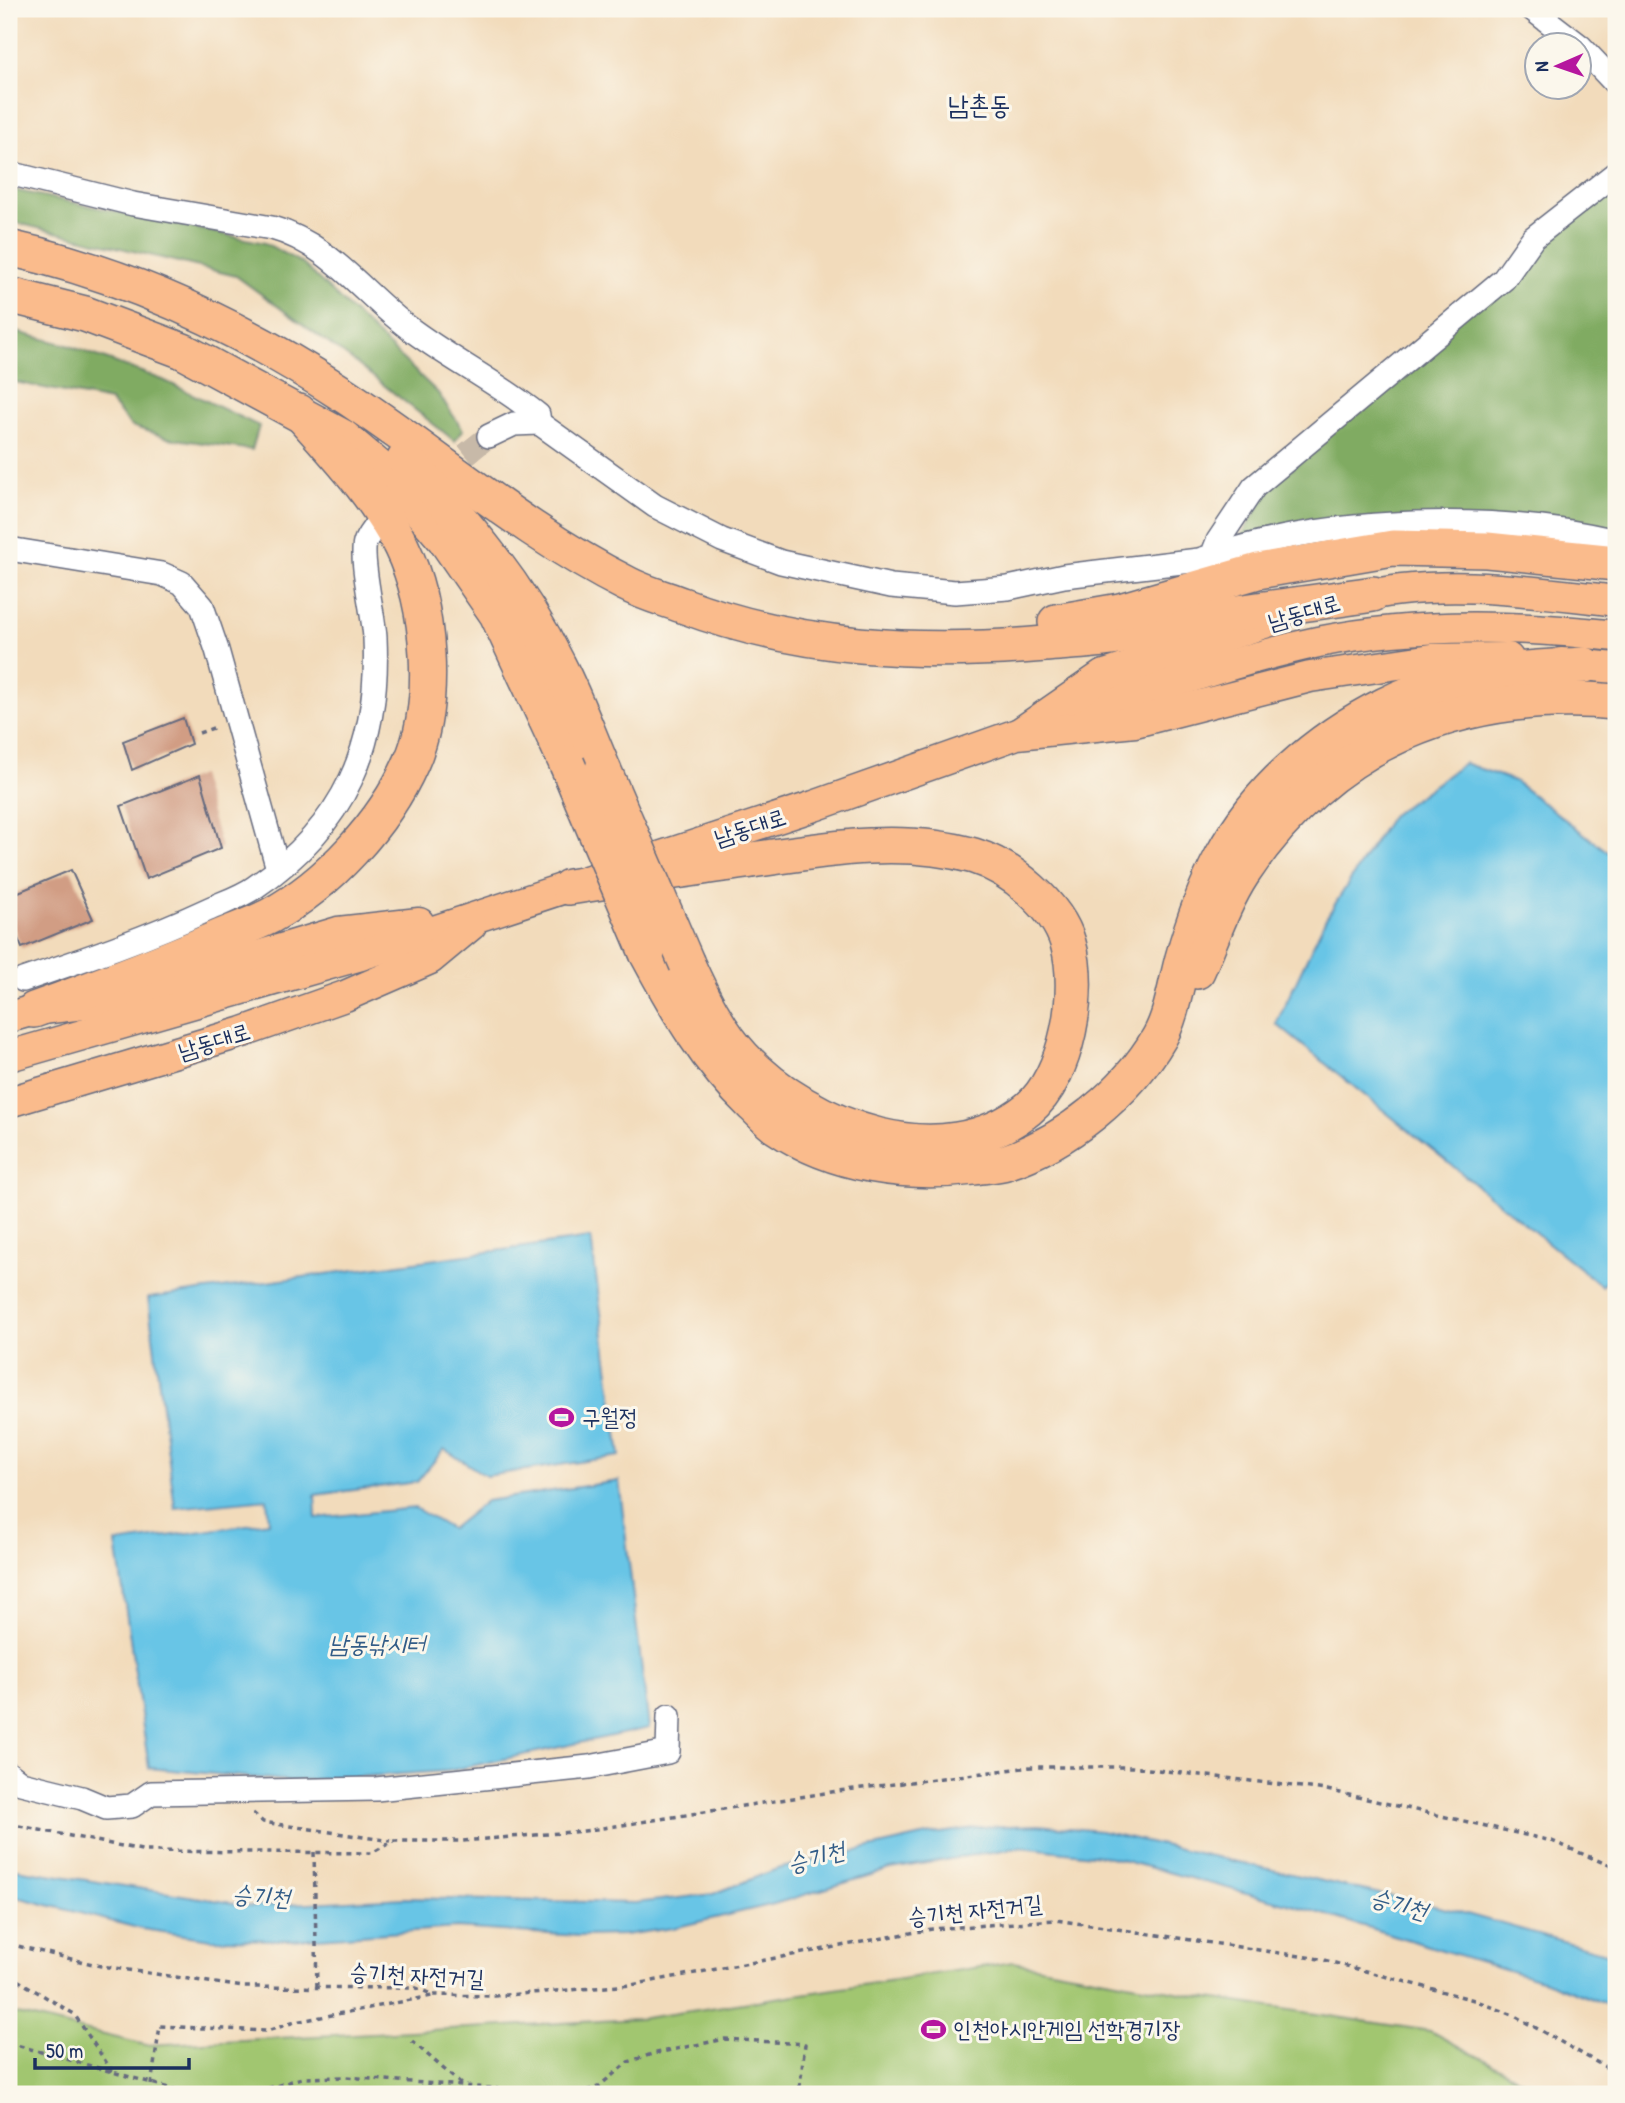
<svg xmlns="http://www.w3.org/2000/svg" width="1625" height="2103" font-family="'Patrick Hand','Poor Story',sans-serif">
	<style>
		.green { fill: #a1c670; stroke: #5e7a67; stroke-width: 2 }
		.forest { fill: #80ab62; stroke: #4e6d60; stroke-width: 2 }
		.water { fill: #68c5e6; stroke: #427aa2; stroke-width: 2 }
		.building { fill: #d19d84 }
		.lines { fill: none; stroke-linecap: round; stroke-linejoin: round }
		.minor-tunnel { stroke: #c7b9a8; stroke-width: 23; stroke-dasharray: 23 11; stroke-linecap: butt }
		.minor-casing { stroke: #666b7f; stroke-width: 26 }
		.major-casing { stroke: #666b7f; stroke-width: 33 }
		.highway-casing { stroke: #666b7f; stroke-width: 38 }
		.path { stroke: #666b7f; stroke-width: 3.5; stroke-dasharray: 5 5; stroke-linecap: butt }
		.minor { stroke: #fff; stroke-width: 23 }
		.major { stroke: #fabb8c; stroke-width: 30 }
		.highway { stroke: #fabb8c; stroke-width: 35 }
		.highway-bridge-casing { stroke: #666b7f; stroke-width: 38; stroke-linecap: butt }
		.highway-bridge { stroke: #fabb8c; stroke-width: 35 }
		.labels { text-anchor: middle; stroke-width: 6; stroke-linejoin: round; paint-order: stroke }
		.street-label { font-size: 23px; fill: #1b2f5e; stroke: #fbf7ec }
		.poi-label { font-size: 23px; fill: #1b2f5e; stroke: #fbf7ec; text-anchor: start }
		.water-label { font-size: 24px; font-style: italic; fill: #325c87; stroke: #fbf7ec }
		.quarter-label { font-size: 26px; fill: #1b2f5e; stroke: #fbf7ec }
	</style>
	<rect width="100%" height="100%" fill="#fbf7ec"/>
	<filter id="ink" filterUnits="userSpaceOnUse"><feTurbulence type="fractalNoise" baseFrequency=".0143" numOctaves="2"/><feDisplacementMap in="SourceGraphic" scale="14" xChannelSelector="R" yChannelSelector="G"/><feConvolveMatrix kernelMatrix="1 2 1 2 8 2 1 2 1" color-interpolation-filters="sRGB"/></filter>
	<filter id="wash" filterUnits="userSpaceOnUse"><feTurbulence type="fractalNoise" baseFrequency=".00686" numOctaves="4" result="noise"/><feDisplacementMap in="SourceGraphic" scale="28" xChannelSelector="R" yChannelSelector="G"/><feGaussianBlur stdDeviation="1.57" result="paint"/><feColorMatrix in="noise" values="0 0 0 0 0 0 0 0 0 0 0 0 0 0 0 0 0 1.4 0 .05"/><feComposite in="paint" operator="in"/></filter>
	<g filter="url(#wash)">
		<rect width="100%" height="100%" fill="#f2dbbb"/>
		<polygon class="green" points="1013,1962 1209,1998 1430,2031 1548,2094 9,2094 9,2012 146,2045 638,2019"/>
		<g class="forest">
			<polygon points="9,189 265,243 302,263 438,393 463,430 455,441 353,361 236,276 9,221"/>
			<polygon points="1609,194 1616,200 1616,536 1240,538 1270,488 1552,232"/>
			<polygon points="9,330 67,345 163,380 259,426 252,450 168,438 131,426 110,401 9,381"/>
		</g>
		<g class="water">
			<polygon points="1464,763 1514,781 1616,858 1616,1268 1602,1286 1276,1024 1325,920 1391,816"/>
			<polygon points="591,1238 620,1456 486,1476 444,1449 417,1482 315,1495 316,1518 415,1508 451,1529 486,1501 619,1481 649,1728 448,1771 292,1781 149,1768 116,1543 269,1522 267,1499 175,1508 148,1298"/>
			<polygon points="1038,1825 1100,1831 1456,1911 1616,1956 1616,2008 1551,1983 1307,1909 1110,1857 1021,1847 891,1869 774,1904 673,1928 624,1935 580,1936 456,1928 290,1940 211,1939 142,1929 9,1895 9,1868 252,1906 405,1898 635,1903 713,1894 777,1869 927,1835 981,1827"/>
		</g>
		<g id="blocks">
			<g class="building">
				<polygon points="183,718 191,744 132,770 123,741"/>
				<polygon points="200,775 221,848 146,879 121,806"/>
				<polygon points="71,870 93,919 22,948 9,918 9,896"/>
			</g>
		</g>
	</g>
	<g filter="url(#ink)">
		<use href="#blocks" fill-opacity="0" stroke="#666b7f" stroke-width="2"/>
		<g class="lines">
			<polyline class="minor-tunnel" points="439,476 489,436"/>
			<defs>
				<g id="minor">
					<polyline points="1532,9 1580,46 1616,84"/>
					<path d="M9,173L133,204L272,228C330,244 362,293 409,328C450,359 497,382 538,415L539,423"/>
					<polyline points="489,436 514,424 539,423 655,506 722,540 781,562 891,586 955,592 1008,588 1064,576 1199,560 1212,556 1218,541 1254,487 1504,279 1533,238 1616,173"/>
					<polyline points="9,549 162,574 182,583 202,606 217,650 278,869"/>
					<path d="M1212,556C1331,517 1495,512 1616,541"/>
					<path d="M23,980C85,959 147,938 207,910C222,903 241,897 255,887C345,826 380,745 375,638C374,616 360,560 365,543C367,536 372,531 376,525"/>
					<polyline points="9,1774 21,1783 82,1798 106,1808 132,1806 151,1793 376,1789 589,1767 668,1752 669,1716"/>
				</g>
				<g id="major">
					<path d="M1352,599C1437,577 1530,591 1616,601"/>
					<polyline points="1561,663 1616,668"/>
					<path d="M1072,716C1154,690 1234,660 1318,642C1414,622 1519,625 1616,636"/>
					<polyline points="1021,732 1102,676 1277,619"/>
					<polyline points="9,1017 34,1010 108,1001 338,932 419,923"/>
					<polyline points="9,1056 361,955 814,806 1017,734 1135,722 1310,677 1432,659 1508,658"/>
					<polyline points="9,1102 243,1032 345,996 430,959 471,925"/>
				</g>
				<g id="highway">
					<path d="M9,248C126,274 238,326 338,391C435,454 523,532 627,584C644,593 663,598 682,605C799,649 921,655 1045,644C1069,642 1095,641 1118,637C1135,634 1152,627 1168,624C1236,612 1305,604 1373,594"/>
					<polyline points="9,295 85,314 183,351 342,437 399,485 445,539 497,614 567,764"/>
					<path d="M405,459C465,521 520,587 558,665C575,698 588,734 603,769"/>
					<polyline points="1056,622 1120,611 1258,571 1393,548 1487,550 1616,563"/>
					<path d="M569,887C628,878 687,869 746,861C820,850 900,835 974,856C1010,867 1057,905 1068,943C1082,990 1068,1076 1028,1109C942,1178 811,1129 743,1057C718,1030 702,997 687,964"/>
					<path d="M647,953C677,1009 706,1060 753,1105C761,1112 768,1121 777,1127C835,1166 907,1175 974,1167C985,1165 997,1165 1006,1162C1066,1142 1127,1093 1159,1038C1172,1016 1176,983 1183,958C1203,886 1232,822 1289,771C1346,719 1418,681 1495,672C1525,668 1555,667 1585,665"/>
					<path d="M1197,971C1211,940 1223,903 1242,874C1330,742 1459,688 1616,702"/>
					<path d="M34,1010C94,988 153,966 211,941C230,932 251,926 270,916C328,884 384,824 411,763C438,703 430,605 401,546C376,495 337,455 299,412"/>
				</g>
			</defs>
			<use href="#minor" class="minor-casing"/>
			<use href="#major" class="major-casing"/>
			<use href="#highway" class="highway-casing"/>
			<g class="path">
				<polyline points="199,733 216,727"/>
				<polyline points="253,1813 263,1822 391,1841"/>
				<polyline points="9,1824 147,1851 372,1853 393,1841 462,1841 584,1831 838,1791 1031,1767 1132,1767 1327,1790 1552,1841 1616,1868"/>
				<polyline points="314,1852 317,1989"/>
				<polyline points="9,1944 101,1966 243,1987 416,1988 434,1995 494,1996 631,1985 932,1929 1056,1920 1320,1959 1474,2000 1513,2015 1616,2073"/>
				<polyline points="9,1975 74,2014 114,2074"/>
				<polyline points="412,2041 463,2086"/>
				<polyline points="9,2043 191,2094"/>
				<polyline points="151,2085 160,2026 267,2031 295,2022 432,1996"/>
				<polyline points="249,2094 302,2078 346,2077 568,2094"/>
				<polyline points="577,2094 598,2087 628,2062 652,2054 725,2039 805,2044 799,2094"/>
			</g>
			<use href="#minor" class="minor"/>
			<use href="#major" class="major"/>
			<use href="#highway" class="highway"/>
			<defs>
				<g id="highway-bridge">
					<polyline points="567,764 647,953"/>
					<polyline points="603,769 687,964"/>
				</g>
			</defs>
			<use href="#highway-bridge" class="highway-bridge-casing"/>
			<use href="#highway-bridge" class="highway-bridge"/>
		</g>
	</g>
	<defs>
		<symbol id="stadium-bare" viewBox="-9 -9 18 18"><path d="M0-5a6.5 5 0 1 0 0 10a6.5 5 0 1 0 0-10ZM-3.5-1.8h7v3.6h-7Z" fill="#b5179e" stroke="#fbf7ec" stroke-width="2.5" paint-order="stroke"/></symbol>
	</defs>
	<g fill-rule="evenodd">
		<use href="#stadium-bare" x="544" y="1400" width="35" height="35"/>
		<use href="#stadium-bare" x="916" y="2012" width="35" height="35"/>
	</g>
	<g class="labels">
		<g class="street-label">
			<text transform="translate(1304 612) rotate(-16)" y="8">남동대로</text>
			<text transform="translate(750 827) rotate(-18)" y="8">남동대로</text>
			<text transform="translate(214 1041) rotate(-17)" y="8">남동대로</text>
			<text transform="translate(975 1910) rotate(-6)" y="8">승기천 자전거길</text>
			<text transform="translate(417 1975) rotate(3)" y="8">승기천 자전거길</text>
		</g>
		<g class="poi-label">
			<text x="582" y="1425">구월정</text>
			<text x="953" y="2037">인천아시안게임 선학경기장</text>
		</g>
		<g class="water-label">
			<text x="377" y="1652">남동낚시터</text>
			<text transform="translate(816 1857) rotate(-15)" y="8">승기천</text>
			<text transform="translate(261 1896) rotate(4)" y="8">승기천</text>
			<text transform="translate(1399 1904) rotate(16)" y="8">승기천</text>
		</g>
		<g class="quarter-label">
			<text x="979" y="114">남촌동</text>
		</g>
	</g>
	<rect width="1625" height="2103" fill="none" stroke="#fbf7ec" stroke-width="35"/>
	<g transform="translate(1558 66) rotate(268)"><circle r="33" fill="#fbf7ec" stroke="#a1a7b3" stroke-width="2"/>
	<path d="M0-5L12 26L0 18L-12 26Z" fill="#b5179e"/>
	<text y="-10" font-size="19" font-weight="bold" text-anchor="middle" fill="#1b2f5e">N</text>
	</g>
	<path d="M35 2058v10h154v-10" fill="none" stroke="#1b2f5e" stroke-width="3.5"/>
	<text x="46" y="2058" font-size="21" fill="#1b2f5e" stroke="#fbf7ec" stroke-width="5" paint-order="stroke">50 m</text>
</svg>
